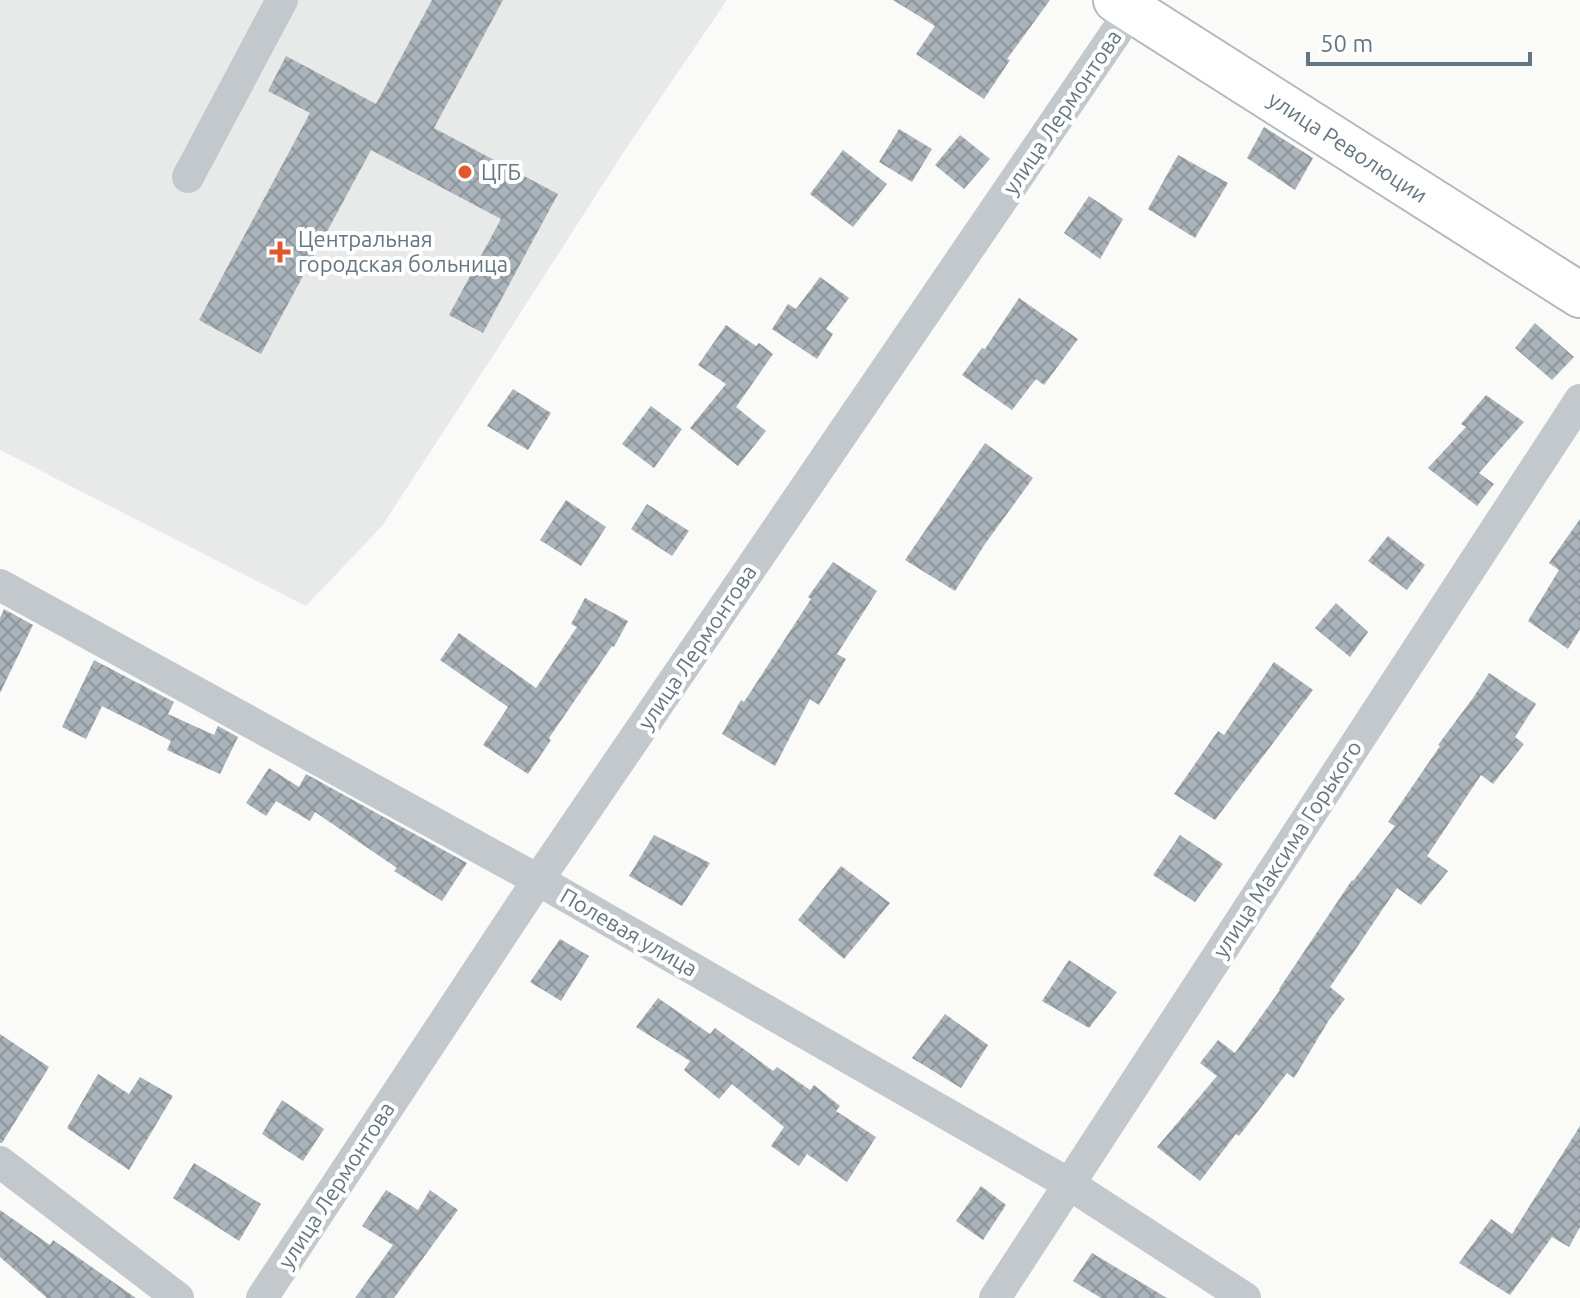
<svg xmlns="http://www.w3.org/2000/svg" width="1580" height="1298" font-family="Ubuntu,sans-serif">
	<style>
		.built { fill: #e8e9e9 }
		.building { fill: url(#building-cross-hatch) }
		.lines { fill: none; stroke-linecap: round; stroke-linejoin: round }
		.secondary-casing { stroke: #b3babf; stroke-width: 48 }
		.street { stroke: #c3c8cc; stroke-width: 32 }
		.secondary { stroke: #fff; stroke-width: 44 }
		.poi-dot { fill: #e4572e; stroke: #fff; stroke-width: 3 }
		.labels { text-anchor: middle; stroke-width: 8; stroke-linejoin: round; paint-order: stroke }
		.street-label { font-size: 22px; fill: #657683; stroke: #fff }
		.poi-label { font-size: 22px; fill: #657683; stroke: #fff; text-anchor: start }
	</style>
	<defs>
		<pattern id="building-cross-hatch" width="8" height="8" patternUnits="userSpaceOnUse" patternTransform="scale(2)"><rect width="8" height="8" fill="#aab3b9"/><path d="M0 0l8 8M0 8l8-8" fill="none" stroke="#8e969c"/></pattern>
	</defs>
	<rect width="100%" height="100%" fill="#fafaf8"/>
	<polygon class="built" points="0,0 727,0 623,153 496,351 382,526 306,606 0,450"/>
	<g class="building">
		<polygon points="432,0 503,0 434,128 558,194 483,333 449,315 501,219 371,150 261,354 199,320 310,113 268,91 286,56 376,104"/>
		<polygon points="893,0 1050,0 1007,59 1010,60 984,99 916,54 935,26"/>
		<polygon points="1264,127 1313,158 1295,190 1247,158"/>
		<polygon points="899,129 932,149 912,182 879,162"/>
		<polygon points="960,135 990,159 964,189 935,165"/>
		<polygon points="843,150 887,184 853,227 810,194"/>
		<polygon points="1178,155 1228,183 1195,238 1148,209"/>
		<polygon points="1089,196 1123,219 1100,259 1064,233"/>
		<polygon points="820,277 849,298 826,329 833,334 817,359 772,329 788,304 796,309"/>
		<polygon points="1019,298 1078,339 1044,385 1036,379 1012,410 962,375 982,348 985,349"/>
		<polygon points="1535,323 1574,357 1552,380 1515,348"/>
		<polygon points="726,325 756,346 759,343 773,354 736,407 766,431 738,466 690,428 726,384 698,365"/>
		<polygon points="513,389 551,413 528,450 487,426"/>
		<polygon points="1486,395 1524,422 1479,473 1494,484 1477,506 1428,468 1466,427 1461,424"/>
		<polygon points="651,406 682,429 654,468 622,444"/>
		<polygon points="985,443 1033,478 985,544 955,591 905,560"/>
		<polygon points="566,500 606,527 581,566 540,540"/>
		<polygon points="647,504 689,531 672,556 631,529"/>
		<polygon points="1580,519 1580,629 1568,649 1528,621 1559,570 1549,563"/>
		<polygon points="1388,536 1425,565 1407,590 1368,561"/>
		<polygon points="833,562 877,591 837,654 846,659 819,705 810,699 775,766 722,734 741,700 744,702 811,599 808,597"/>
		<polygon points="585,598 628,621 614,647 612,646 549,738 551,740 528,774 483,745 508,707 440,660 459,633 536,688 577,627 571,624"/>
		<polygon points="1336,603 1368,632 1350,657 1315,628"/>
		<polygon points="4,609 33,625 0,693 0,618"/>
		<polygon points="94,660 174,702 168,714 214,735 218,726 238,737 220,774 167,750 171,741 102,706 86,739 62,727"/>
		<polygon points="1274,662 1313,690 1215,820 1174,794 1218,731 1224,735"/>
		<polygon points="1489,673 1536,704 1515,737 1524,744 1493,784 1481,775 1427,856 1448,871 1421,905 1397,888 1330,987 1345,999 1329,1020 1294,1078 1287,1073 1239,1136 1236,1134 1200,1181 1157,1147 1217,1076 1200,1063 1218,1040 1235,1053 1280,990 1279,989 1352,880 1353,881 1395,826 1388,822 1440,746 1438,745 1473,698"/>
		<polygon points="269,768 299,787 306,774 467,863 442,901 394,871 397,868 315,812 310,821 276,801 266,816 246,803"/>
		<polygon points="654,835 710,863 682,906 629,876"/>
		<polygon points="1180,835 1223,864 1195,902 1153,875"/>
		<polygon points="841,866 890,903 844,959 798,920"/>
		<polygon points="560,939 589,956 561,1001 530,982"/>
		<polygon points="1069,960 1117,992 1089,1028 1042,1001"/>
		<polygon points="658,998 710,1034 715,1028 773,1071 777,1067 810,1090 814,1085 840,1106 836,1111 876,1137 847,1182 807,1154 799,1166 771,1146 784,1127 732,1084 719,1099 684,1070 690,1061 636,1027"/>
		<polygon points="945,1014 988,1045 961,1088 912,1058"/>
		<polygon points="0,1034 49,1067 2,1143 0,1143"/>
		<polygon points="98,1074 129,1094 140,1077 173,1096 129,1170 67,1128"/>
		<polygon points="282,1100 324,1129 303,1161 262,1134"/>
		<polygon points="1580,1126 1580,1227 1569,1247 1552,1237 1510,1295 1459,1263 1491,1219 1512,1234"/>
		<polygon points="194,1163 261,1204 239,1241 173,1198"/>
		<polygon points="981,1186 1006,1205 983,1240 956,1221"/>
		<polygon points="386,1190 418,1210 430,1190 458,1210 394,1298 355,1298 393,1245 362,1226"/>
		<polygon points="0,1210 50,1245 53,1240 136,1298 47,1298 0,1257"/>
		<polygon points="1092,1253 1167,1298 1101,1298 1073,1281"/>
	</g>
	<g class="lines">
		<defs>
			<polyline id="secondary" points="1116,0 1580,295"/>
		</defs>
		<use href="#secondary" class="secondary-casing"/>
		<g class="street">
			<polyline points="188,177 282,0"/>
			<polyline points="0,585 538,880 1069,1184 1245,1298"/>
			<polyline points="0,1162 178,1298"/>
			<polyline points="262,1298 538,880 1132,9 1137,0"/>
			<polyline points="995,1298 1580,400"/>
		</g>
		<use href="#secondary" class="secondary"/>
	</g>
	<g class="poi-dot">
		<circle cx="465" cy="172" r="8"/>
		<path d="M276 240h8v8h8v8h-8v8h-8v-8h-8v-8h8z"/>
	</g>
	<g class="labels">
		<g class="street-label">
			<text transform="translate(1062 112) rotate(-56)" y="8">улица Лермонтова</text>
			<text transform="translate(1348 147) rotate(33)" y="8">улица Революции</text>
			<text transform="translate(697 647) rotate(-56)" y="8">улица Лермонтова</text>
			<text transform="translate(1287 849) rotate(-57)" y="8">улица Максима Горького</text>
			<text transform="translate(629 932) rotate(30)" y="8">Полевая улица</text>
			<text transform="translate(336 1185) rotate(-57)" y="8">улица Лермонтова</text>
		</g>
		<g class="poi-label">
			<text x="481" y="180">ЦГБ</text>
			<text x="298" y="247">Центральная<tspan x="298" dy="25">городская больница</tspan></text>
		</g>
	</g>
	<path d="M1308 52v12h222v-12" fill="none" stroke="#657683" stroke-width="4"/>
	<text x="1320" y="52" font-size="24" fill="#657683" stroke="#ffffff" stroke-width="6" paint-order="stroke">50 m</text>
</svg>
